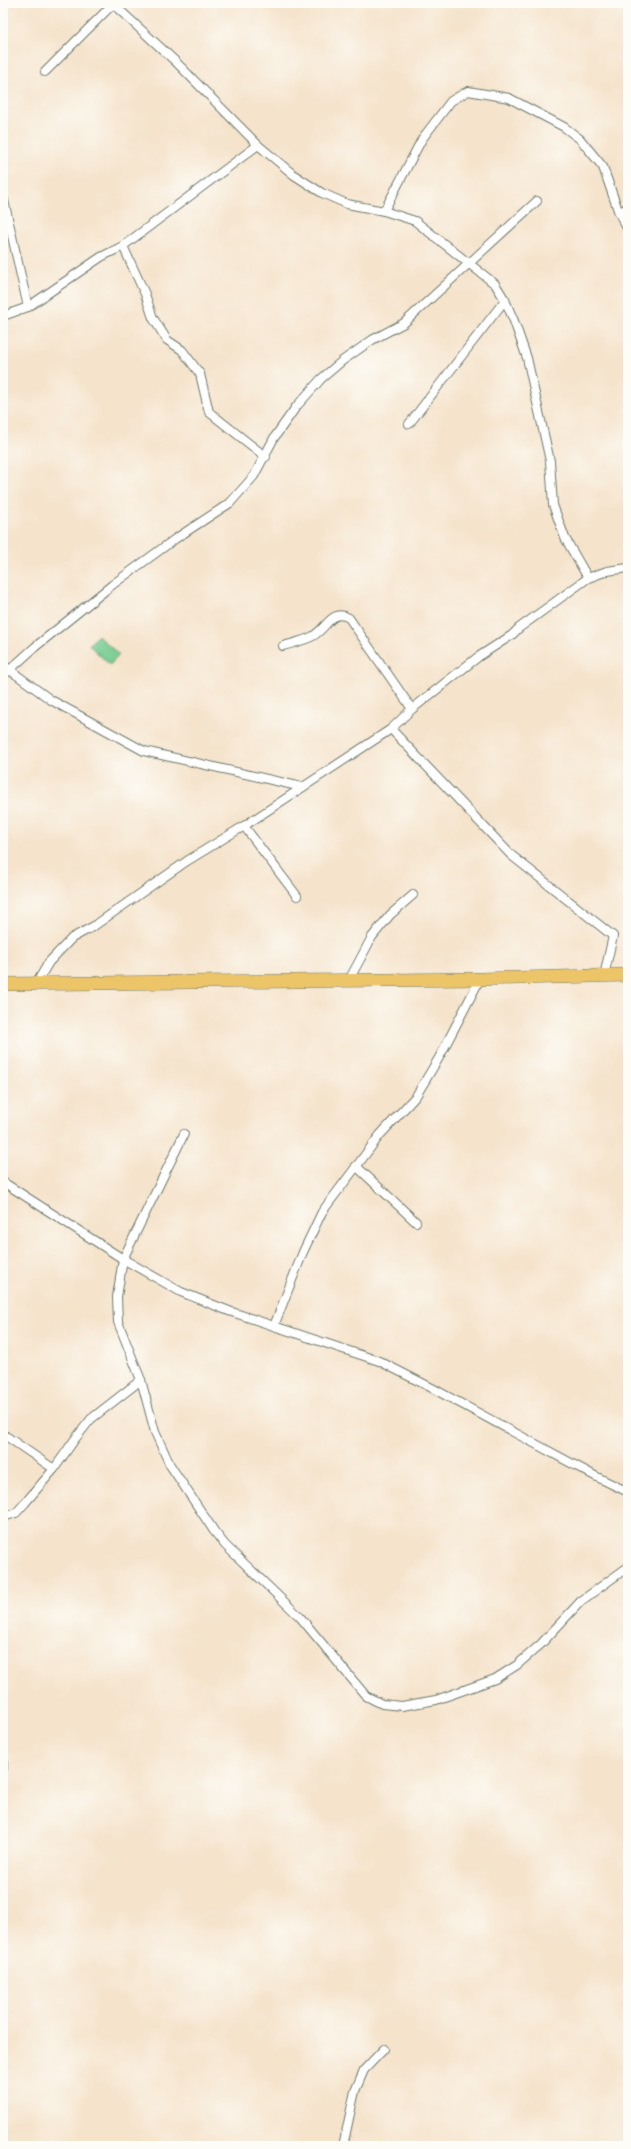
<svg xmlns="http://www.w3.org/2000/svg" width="631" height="2149" font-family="Itim,sans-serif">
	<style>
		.green { fill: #72ca8f; stroke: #488462 }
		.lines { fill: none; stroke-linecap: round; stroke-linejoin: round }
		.street-casing { stroke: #6a7769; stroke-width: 10 }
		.primary-casing { stroke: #6a7769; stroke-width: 14 }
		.street { stroke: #fff; stroke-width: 8 }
		.primary { stroke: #edc569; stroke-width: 13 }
	</style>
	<rect width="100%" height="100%" fill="#fdfcf7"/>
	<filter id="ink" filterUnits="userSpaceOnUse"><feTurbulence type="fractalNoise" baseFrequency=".025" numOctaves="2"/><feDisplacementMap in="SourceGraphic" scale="8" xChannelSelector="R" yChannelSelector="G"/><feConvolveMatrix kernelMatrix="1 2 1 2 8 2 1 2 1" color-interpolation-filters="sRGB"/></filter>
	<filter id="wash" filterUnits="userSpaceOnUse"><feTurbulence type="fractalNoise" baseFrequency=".012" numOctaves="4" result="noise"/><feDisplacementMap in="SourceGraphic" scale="16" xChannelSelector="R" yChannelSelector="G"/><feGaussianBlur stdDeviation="0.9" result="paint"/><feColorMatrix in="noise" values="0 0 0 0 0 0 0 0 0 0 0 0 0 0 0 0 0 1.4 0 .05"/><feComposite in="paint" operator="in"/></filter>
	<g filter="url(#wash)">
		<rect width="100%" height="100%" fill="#f5e3cb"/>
		<polygon class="green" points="98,635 119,655 110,665 89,645"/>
	</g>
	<g filter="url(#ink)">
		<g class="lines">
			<defs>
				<g id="street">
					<polyline points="112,3 175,61 258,145 294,175 322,193 347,204 384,211 415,221 495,284 505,300 514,321 527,358 550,461 553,505 565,538 588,578"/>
					<polyline points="45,72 113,4"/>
					<polyline points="3,196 28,307"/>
					<polyline points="384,211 422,139 451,101 468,91 509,98 564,127 580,139 603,167 619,213 628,230"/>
					<polyline points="619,213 628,207"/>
					<polyline points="123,246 145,294 153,318 167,340 182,350 200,374 209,412 266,457"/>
					<polyline points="3,316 28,307 101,257 123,246 258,145"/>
					<polyline points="409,424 505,300"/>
					<path d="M283,646C293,643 304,641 313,636C327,628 332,608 349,618L412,709"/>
					<polyline points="3,665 51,700 144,751 302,787"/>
					<polyline points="3,676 35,647 112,585 175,539 230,503 254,476 274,438 296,407 321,379 342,361 372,340 404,323 537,201"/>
					<polyline points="391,729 511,855 613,936 604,976"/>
					<polyline points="244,826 297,896"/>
					<polyline points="349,980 372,937 390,915 413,895"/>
					<polyline points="36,984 49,962 72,938 94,926 187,861 244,826 391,729 412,709 478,657 512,635 519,628 588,578 607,571 628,568"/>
					<polyline points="184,1134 123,1259 117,1297 118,1322 141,1380 155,1432 170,1465 214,1531 225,1545 300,1617 366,1696 382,1704 402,1706 436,1700 495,1679 517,1665 541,1644 581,1601 628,1567"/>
					<polyline points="356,1166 416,1222"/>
					<polyline points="3,1182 123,1259 181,1292 229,1311 379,1361 432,1388 595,1476 628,1492"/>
					<polyline points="274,1326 303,1252 322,1212 380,1135 416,1096 440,1056 480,979"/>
					<polyline points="3,1434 54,1469"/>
					<polyline points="3,1517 16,1513 25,1503 54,1469 75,1439 91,1419 141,1380"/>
					<polyline points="3,1753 3,1768"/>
					<polyline points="343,2146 355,2091 364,2070 384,2049"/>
				</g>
				<polyline id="primary" points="3,984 480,979 628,975"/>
			</defs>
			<use href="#street" class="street-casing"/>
			<use href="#primary" class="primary-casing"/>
			<use href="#street" class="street"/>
			<use href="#primary" class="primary"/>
		</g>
	</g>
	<rect width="631" height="2149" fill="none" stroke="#fdfcf7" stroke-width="16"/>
</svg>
